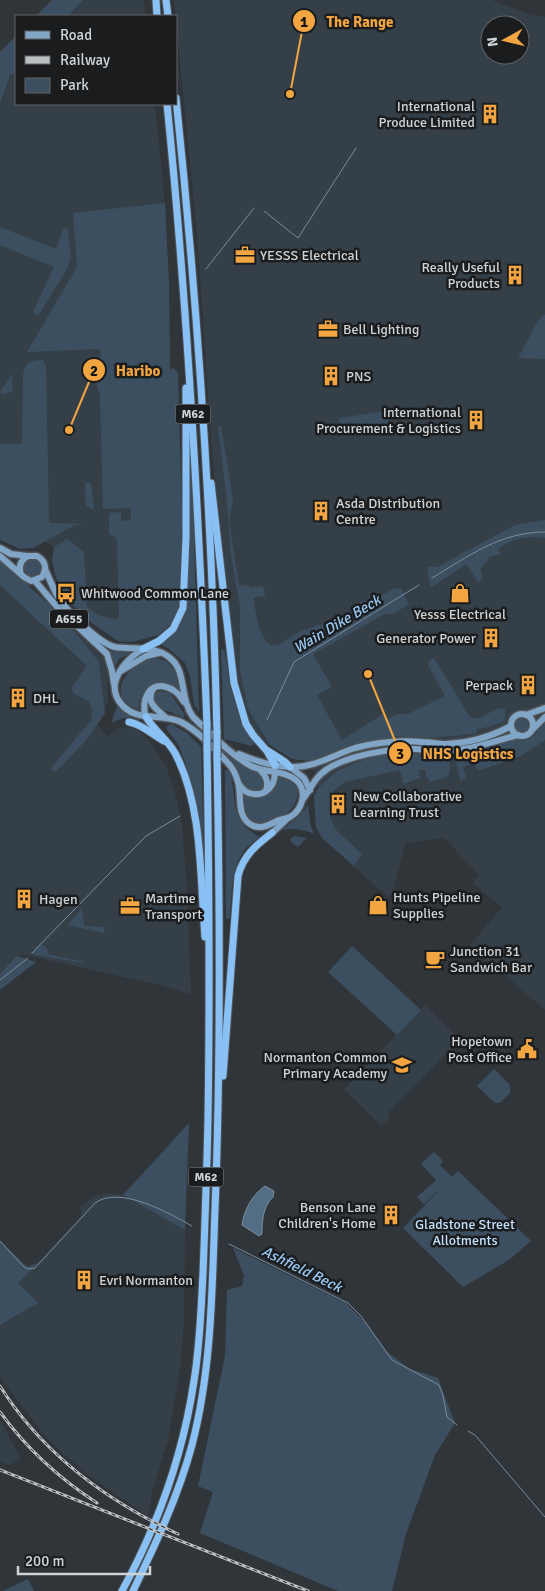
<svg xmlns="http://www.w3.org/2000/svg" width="545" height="1591" font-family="Signika,sans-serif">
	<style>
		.built { fill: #353f48; fill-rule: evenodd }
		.green { fill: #3c4f61 }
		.water { fill: #536d85; stroke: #788c9d }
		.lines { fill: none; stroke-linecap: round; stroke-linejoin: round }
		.stream { stroke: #788c9d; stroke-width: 1 }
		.primary-casing { stroke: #4f5357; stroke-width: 9 }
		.motorway-casing { stroke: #4f5357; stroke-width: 9 }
		.primary { stroke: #81a5c6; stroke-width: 6 }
		.motorway { stroke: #8ac1f5; stroke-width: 7 }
		.rail-casing { stroke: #bbbfc3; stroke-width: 3 }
		.rail { stroke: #1a1c1e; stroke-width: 1; stroke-dasharray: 4; stroke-linecap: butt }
		.motorway-bridge-casing { stroke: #4f5357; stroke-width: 9; stroke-linecap: butt }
		.motorway-bridge { stroke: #8ac1f5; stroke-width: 7 }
		.labels { text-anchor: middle; stroke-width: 5; stroke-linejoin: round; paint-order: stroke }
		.shield { fill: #1a1c1e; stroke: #999c9f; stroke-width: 1 }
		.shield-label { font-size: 12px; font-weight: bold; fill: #cfd3d6 }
		.poi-label { font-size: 14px; fill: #cfd3d6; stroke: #1a1c1e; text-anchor: start }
		.park-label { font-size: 14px; fill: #c3dffa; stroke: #1a1c1e }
		.water-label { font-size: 15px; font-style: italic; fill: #99c7f3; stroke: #1a1c1e }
		.leader { fill: none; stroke: #f2a541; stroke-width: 2 }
		.callout-dot { fill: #f2a541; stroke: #1a1c1e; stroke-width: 2 }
		.mark-label { font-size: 15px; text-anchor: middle; font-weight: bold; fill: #111 }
		.callout-label { font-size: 15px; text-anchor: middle; font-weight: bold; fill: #f2a541; stroke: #1a1c1e; stroke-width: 5; stroke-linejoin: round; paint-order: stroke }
	</style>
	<rect width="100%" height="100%" fill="#30353a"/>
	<g class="built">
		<polygon points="74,0 144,0 145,16 57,16"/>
		<path d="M174,0H492L531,15L545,17V314L537,322L518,357L545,359V1010L470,945L502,907L472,883L479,875L444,838L409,843L406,840L392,894L388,897L322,838L316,827L314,796L319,787L311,761L292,759L270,745L256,735L249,722L239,694L235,668L221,554L211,438L198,245ZM490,25H520V55H490Z"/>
		<polygon points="16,54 16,104 155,104 165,203 169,284 170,370 158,635 132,642 93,624 67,600 56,577 52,561 54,547 0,516 0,70"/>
		<polygon points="0,561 62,616 94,647 105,660 108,670 107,686 108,703 98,725 107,737 118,728 128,727 136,729 148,739 166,766 175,793 182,824 187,889 191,994 159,985 21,954 0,974"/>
		<polygon points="425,1005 460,1040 388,1113 390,1117 381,1126 344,1089"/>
		<polygon points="105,1193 123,1195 185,1230 184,1323 180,1370 168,1440 153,1489 148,1516 89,1476 56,1447 40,1431 41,1430 0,1378 0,1325 37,1303 18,1283 82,1215 80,1207 96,1195"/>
		<polygon points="0,1420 21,1459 9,1465 0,1462"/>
	</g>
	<g class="green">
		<polygon points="52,0 83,0 68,16 36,16"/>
		<polygon points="16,36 16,72 10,75 0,103 0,52"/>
		<polygon points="165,203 169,284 170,370 173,368 178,373 182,514 180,593 178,610 170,625 158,635 132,642 118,641 93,624 67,600 56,577 52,561 54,547 67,539 84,552 87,607 99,615 115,620 119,617 117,540 113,535 109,535 109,513 121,512 121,521 131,520 131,508 103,509 100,396 92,369 96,368 97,363 101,363 100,349 27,352 77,267 73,213"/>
		<polygon points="0,227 56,249 63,229 68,228 71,257 67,269 38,316 33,312 54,267 0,245"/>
		<polygon points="545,314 545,359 518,358 537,322"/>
		<path d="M43,360L46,366L49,523L88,524L75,525L33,548L20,549L0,540V444H22L23,376C26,361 29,361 43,360Z"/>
		<polygon points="12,374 13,392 2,394 0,392"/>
		<polygon points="386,411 389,421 393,424 391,428 381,429 375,424 348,426 340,423 338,421 340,418"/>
		<path d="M221,426L233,500L229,522L239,586L249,585L250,588L261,586L264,588L265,596L253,598C256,611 259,650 278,645L301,631L353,613V609L361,608L360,602L377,598L395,588L397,589L401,588L409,604L393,614H385L313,654L332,687L317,695L342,740L383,714L387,719L398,714H408L445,696L428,665L429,661L434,658L470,717L478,719L498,708L505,709V721L488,727L477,729V733L455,736L417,738L396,736L377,740L311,761L292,759L270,745L248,709L240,669V606L230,549L227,501L218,427Z"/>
		<path d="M192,468L199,712L194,704L190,677L185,663L168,648L163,646L162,643C177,629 182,623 186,602L189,476Z"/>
		<polygon points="85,483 91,483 94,510 86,506"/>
		<path d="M545,520V538C529,536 510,538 498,550L501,554L490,557L480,570L483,578L478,582L466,564L432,587L430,585L427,567H437L515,525Z"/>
		<circle cx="33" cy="567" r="9"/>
		<polygon points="0,560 62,616 99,662 105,713 87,739 56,772 52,770 52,767 91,720 92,710 89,702 73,693 72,687 87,666 0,585"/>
		<polygon points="112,649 131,653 119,659 114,669 113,659 110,653"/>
		<path d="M221,649L225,651C230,687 234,712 254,743L252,746L224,739Z"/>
		<path d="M151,658C173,658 176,672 179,690C159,676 139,684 139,710C104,697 126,666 151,658Z"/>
		<polygon points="160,691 170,693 185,715 183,718 171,712 156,708 153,697 154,694"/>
		<polygon points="117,706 132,718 123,718 111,723"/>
		<circle cx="522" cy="725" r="7"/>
		<polygon points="545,722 545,740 521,756 478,771 474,763 463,767 466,778 460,781 455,756 461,751 512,740 528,740 535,735"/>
		<polygon points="171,724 187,733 201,747 204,858 202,863 195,798 185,762 178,744 167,730 166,727"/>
		<path d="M223,751C231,756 262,773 264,780C265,783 265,786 265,789L257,793L244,788L235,768L223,753Z"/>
		<path d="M444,753C450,758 451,767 449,774L444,778L431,782L426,776V770H419L420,778L403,784L400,770L345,782L333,791L330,818L335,829L362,854L354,866L322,838L316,827L314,796L319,787L337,771L366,759L392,754Z"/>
		<path d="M225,770L230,771C237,800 229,821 260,837C255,841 249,845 245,849C230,868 232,896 230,918L226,919Z"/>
		<path d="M278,776L291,780L297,786C303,808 276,827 255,823C245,816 243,806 242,794C263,801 272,796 278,776Z"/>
		<path d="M308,805L310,823L314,834C303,829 294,828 282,830L302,813Z"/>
		<polygon points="295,836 307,838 298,847 291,842 291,838"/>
		<polygon points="82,908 84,926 105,927 104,933 68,925"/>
		<polygon points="41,943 48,950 47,954 84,962 83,963 31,954"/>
		<polygon points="352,946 421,1010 397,1035 328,972"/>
		<polygon points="17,956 36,962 0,990 0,974"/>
		<polygon points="494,1069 510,1085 510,1093 500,1103 495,1103 477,1086"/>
		<polygon points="189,1123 185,1230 123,1195"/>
		<polygon points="434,1152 443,1161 440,1165 452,1177 458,1171 531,1241 509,1260 463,1287 403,1228 444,1185 424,1204 417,1197 436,1180 421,1164"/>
		<polygon points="0,1241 27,1267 38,1263 18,1283 38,1303 0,1325"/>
		<polygon points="233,1248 346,1303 367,1324 386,1351 410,1369 438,1378 455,1423 435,1455 406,1534 392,1591 338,1591 200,1533 213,1492 198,1486 225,1356 227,1290 242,1286 244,1276"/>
		<polygon points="28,1579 34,1591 3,1591"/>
	</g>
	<path class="water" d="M265,1186L274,1191L273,1197C263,1206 262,1221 262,1234L259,1236L242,1225C244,1210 252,1195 265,1186Z"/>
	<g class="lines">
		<g class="stream">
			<polyline points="264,211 298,238 356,148"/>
			<polyline points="206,269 254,208"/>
			<path d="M432,578C469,556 500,532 545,532"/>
			<polyline points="267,720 294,662 419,585"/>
			<polyline points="32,953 146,836 180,816"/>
			<polyline points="0,980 28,958"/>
			<path d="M0,1241L24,1267L29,1269L35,1268L95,1203C120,1185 169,1213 192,1226"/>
			<polyline points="229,1244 348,1303 361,1316 392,1360 439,1385 443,1396 447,1417 457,1425"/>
			<polyline points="468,1431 475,1435 545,1517"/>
		</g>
		<defs>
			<g id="primary">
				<polyline points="0,548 11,554 27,556"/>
				<path d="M0,556L24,577L31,581L42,577C47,569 46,561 37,556H28C21,560 18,566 21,574"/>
				<path d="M45,569C50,580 54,591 60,600C69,613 100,644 115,647C133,650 155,645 170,658C187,671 179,698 193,717C209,732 232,756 251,766C265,773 286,770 297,781C308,792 302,810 290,817C287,818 283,819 279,820C271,824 260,831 250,824C236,815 242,795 238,782C236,775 232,767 227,762C214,748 198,731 181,722C160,712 134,724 119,701C115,695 114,689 115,683C119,667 130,657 143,649"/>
				<polyline points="35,581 59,609 107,654 112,671 114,684"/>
				<polyline points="121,671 146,656 159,653"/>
				<path d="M153,689C145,703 157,709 166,718"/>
				<circle cx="522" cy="725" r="11"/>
				<polyline points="526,715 545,708"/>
				<path d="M146,717C140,702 149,679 169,688C176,690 180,696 184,702"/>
				<polyline points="532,730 545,717"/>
				<path d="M239,754C255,761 273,766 290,767C314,768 333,755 355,748C377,742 400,740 423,742C430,742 438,744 446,744C469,743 491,737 511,726"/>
				<polyline points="290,767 304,778 310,790"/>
				<path d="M261,771C267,777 269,783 266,791"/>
				<path d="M239,784C246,797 264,798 272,785C275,780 275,775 275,769"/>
				<path d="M303,799C309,791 314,780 321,774C340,756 390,748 416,749C427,750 439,752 450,751C473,749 495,741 518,735"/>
				<polyline points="272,833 288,818"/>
			</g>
			<g id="motorway">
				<polyline points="156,0 157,16"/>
				<polyline points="166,0 168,16"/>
				<path d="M176,98C198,309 212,521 217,733"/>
				<path d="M167,104C188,310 199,517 207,724"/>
				<polyline points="211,483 234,683 246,724 253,735 267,751 275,765"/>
				<polyline points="143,649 159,641 173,629 183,608 186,537 186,388"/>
				<path d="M146,717C154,730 167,739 175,753C203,806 200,878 205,937"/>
				<path d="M129,722C142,724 153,735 164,741"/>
				<polyline points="268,751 285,762 290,767"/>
				<path d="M223,1076L238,876C243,856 256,845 272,833"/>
				<path d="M122,1591C158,1525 183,1455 194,1381C200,1345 201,1309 203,1274C205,1222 207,1170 208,1119C210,996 209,872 207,749"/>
				<path d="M133,1591C156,1543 178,1497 192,1445C212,1368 212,1288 215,1209C221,1059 220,908 217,758"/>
			</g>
		</defs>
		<use href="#primary" class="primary-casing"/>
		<use href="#motorway" class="motorway-casing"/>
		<use href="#primary" class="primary"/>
		<use href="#motorway" class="motorway"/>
		<defs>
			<g id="rail">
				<path d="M0,1386C42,1453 107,1501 178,1534"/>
				<path d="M0,1412C26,1448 60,1479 97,1503"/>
				<polyline points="0,1470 308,1591"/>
			</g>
		</defs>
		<use href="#rail" class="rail-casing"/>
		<use href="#rail" class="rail"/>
		<defs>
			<g id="motorway-bridge">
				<polyline points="207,724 207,749"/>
				<polyline points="217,733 217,758"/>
			</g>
		</defs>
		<use href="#motorway-bridge" class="motorway-bridge-casing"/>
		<use href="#motorway-bridge" class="motorway-bridge"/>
	</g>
	<defs>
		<symbol id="building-bare" viewBox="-9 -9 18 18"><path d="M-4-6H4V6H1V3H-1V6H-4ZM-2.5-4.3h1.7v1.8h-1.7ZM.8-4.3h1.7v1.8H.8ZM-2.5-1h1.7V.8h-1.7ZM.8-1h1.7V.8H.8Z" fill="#f2a541" stroke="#1a1c1e" stroke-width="2.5" paint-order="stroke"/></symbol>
		<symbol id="office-bare" viewBox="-9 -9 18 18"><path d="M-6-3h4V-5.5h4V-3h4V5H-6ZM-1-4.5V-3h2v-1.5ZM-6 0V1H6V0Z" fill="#f2a541" stroke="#1a1c1e" stroke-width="2.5" paint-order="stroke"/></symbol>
		<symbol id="bus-bare" viewBox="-9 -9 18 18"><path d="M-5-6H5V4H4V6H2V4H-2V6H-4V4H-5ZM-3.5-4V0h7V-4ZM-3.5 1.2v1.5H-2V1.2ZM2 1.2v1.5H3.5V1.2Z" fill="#f2a541" stroke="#1a1c1e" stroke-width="2.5" paint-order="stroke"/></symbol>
		<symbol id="shop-bare" viewBox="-9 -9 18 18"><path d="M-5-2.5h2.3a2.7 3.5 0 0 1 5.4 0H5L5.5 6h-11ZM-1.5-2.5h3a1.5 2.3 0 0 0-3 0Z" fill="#f2a541" stroke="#1a1c1e" stroke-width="2.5" paint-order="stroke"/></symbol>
		<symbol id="cafe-bare" viewBox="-9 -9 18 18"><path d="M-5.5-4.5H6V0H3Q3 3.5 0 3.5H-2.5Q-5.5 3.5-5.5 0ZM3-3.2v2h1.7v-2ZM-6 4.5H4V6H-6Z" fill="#f2a541" stroke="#1a1c1e" stroke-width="2.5" paint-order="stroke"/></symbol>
		<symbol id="civic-bare" viewBox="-9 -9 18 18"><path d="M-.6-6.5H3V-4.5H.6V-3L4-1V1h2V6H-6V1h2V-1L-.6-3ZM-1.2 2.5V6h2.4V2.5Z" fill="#f2a541" stroke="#1a1c1e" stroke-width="2.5" paint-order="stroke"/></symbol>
		<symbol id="school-bare" viewBox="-9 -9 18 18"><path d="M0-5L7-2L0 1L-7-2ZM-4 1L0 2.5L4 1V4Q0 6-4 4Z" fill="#f2a541" stroke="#1a1c1e" stroke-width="2.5" paint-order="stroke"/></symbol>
	</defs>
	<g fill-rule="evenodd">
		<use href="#building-bare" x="476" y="100" width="28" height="28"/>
		<use href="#office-bare" x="231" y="241" width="28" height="28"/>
		<use href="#building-bare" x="501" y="261" width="28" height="28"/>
		<use href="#office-bare" x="314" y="315" width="28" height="28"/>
		<use href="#building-bare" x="317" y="362" width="28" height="28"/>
		<use href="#building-bare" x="462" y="406" width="28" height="28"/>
		<use href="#building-bare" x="307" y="497" width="28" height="28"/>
		<use href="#bus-bare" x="52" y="579" width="28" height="28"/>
		<use href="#shop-bare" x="446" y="579" width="28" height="28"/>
		<use href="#building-bare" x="477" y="624" width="28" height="28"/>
		<use href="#building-bare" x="514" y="671" width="28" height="28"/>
		<use href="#building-bare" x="4" y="684" width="28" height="28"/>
		<use href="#building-bare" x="324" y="790" width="28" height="28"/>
		<use href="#building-bare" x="10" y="885" width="28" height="28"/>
		<use href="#shop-bare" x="364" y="891" width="28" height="28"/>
		<use href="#office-bare" x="116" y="892" width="28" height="28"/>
		<use href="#cafe-bare" x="421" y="945" width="28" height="28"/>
		<use href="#civic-bare" x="513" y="1035" width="28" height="28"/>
		<use href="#school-bare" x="388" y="1051" width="28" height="28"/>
		<use href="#building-bare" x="377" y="1201" width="28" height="28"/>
		<use href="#building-bare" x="70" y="1266" width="28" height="28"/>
	</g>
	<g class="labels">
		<g class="shield">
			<rect x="175.5" y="404.5" width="35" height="19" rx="4"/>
			<rect x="50" y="609.5" width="38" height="19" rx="4"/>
			<rect x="188.5" y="1167.5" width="35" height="19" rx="4"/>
		</g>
		<g class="shield-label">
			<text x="193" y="418">M62</text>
			<text x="69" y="623">A655</text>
			<text x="206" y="1181">M62</text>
		</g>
		<g class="poi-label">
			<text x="475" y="111" text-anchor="end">International<tspan x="475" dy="16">Produce Limited</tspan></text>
			<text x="260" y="260">YESSS Electrical</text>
			<text x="500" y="272" text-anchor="end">Really Useful<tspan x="500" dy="16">Products</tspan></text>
			<text x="343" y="334">Bell Lighting</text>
			<text x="346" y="381">PNS</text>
			<text x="461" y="417" text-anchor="end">International<tspan x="461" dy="16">Procurement &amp; Logistics</tspan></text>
			<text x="336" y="508">Asda Distribution<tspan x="336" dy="16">Centre</tspan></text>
			<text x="81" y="598">Whitwood Common Lane</text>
			<text x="460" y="619" text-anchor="middle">Yesss Electrical</text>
			<text x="476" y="643" text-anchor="end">Generator Power</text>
			<text x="513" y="690" text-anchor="end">Perpack</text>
			<text x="33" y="703">DHL</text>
			<text x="353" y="801">New Collaborative<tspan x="353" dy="16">Learning Trust</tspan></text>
			<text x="393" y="902">Hunts Pipeline<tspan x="393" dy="16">Supplies</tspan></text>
			<text x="145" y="903">Martime<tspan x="145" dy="16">Transport</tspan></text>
			<text x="39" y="904">Hagen</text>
			<text x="450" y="956">Junction 31<tspan x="450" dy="16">Sandwich Bar</tspan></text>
			<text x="512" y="1046" text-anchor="end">Hopetown<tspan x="512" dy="16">Post Office</tspan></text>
			<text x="387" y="1062" text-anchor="end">Normanton Common<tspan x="387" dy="16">Primary Academy</tspan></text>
			<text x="376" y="1212" text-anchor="end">Benson Lane<tspan x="376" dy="16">Children's Home</tspan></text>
			<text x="99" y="1285">Evri Normanton</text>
		</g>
		<g class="park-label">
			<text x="465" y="1229">Gladstone Street<tspan x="465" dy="16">Allotments</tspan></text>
		</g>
		<g class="water-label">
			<text transform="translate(337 624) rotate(-31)" y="5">Wain Dike Beck</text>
			<text transform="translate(302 1269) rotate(26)" y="5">Ashfield Beck</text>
		</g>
	</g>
	<path class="leader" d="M290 94L304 21M69 430L94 370M368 674L400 753"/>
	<g class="callout-dot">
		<circle cx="290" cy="94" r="5"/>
		<circle cx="69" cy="430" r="5"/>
		<circle cx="368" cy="674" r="5"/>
		<circle cx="304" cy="21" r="12"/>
		<circle cx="94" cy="370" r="12"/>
		<circle cx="400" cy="753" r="12"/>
	</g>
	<g class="mark-label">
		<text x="304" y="27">1</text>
		<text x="94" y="376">2</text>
		<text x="400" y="759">3</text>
	</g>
	<g class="callout-label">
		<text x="360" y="27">The Range</text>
		<text x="138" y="376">Haribo</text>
		<text x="468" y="759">NHS Logistics</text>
	</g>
	<rect x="15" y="15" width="162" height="90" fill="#1a1c1e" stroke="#626568"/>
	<rect x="25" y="31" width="25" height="8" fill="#81a5c6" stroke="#626568"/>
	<text x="60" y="40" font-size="15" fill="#cfd3d6">Road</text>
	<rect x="25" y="56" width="25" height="8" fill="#bbbfc3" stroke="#626568"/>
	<text x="60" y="65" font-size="15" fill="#cfd3d6">Railway</text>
	<rect x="25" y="78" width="25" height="15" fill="#3c4f61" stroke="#626568"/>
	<text x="60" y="90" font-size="15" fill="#cfd3d6">Park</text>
	<g transform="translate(505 40) rotate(262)"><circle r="24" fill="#1a1c1e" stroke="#626568"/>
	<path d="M0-4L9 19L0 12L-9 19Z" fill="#f2a541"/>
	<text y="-8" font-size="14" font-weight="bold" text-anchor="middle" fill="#cfd3d6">N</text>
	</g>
	<path d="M18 1566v8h132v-8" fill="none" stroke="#cfd3d6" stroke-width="2.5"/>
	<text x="25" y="1566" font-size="15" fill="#cfd3d6" stroke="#1a1c1e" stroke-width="4" paint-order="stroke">200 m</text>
</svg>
